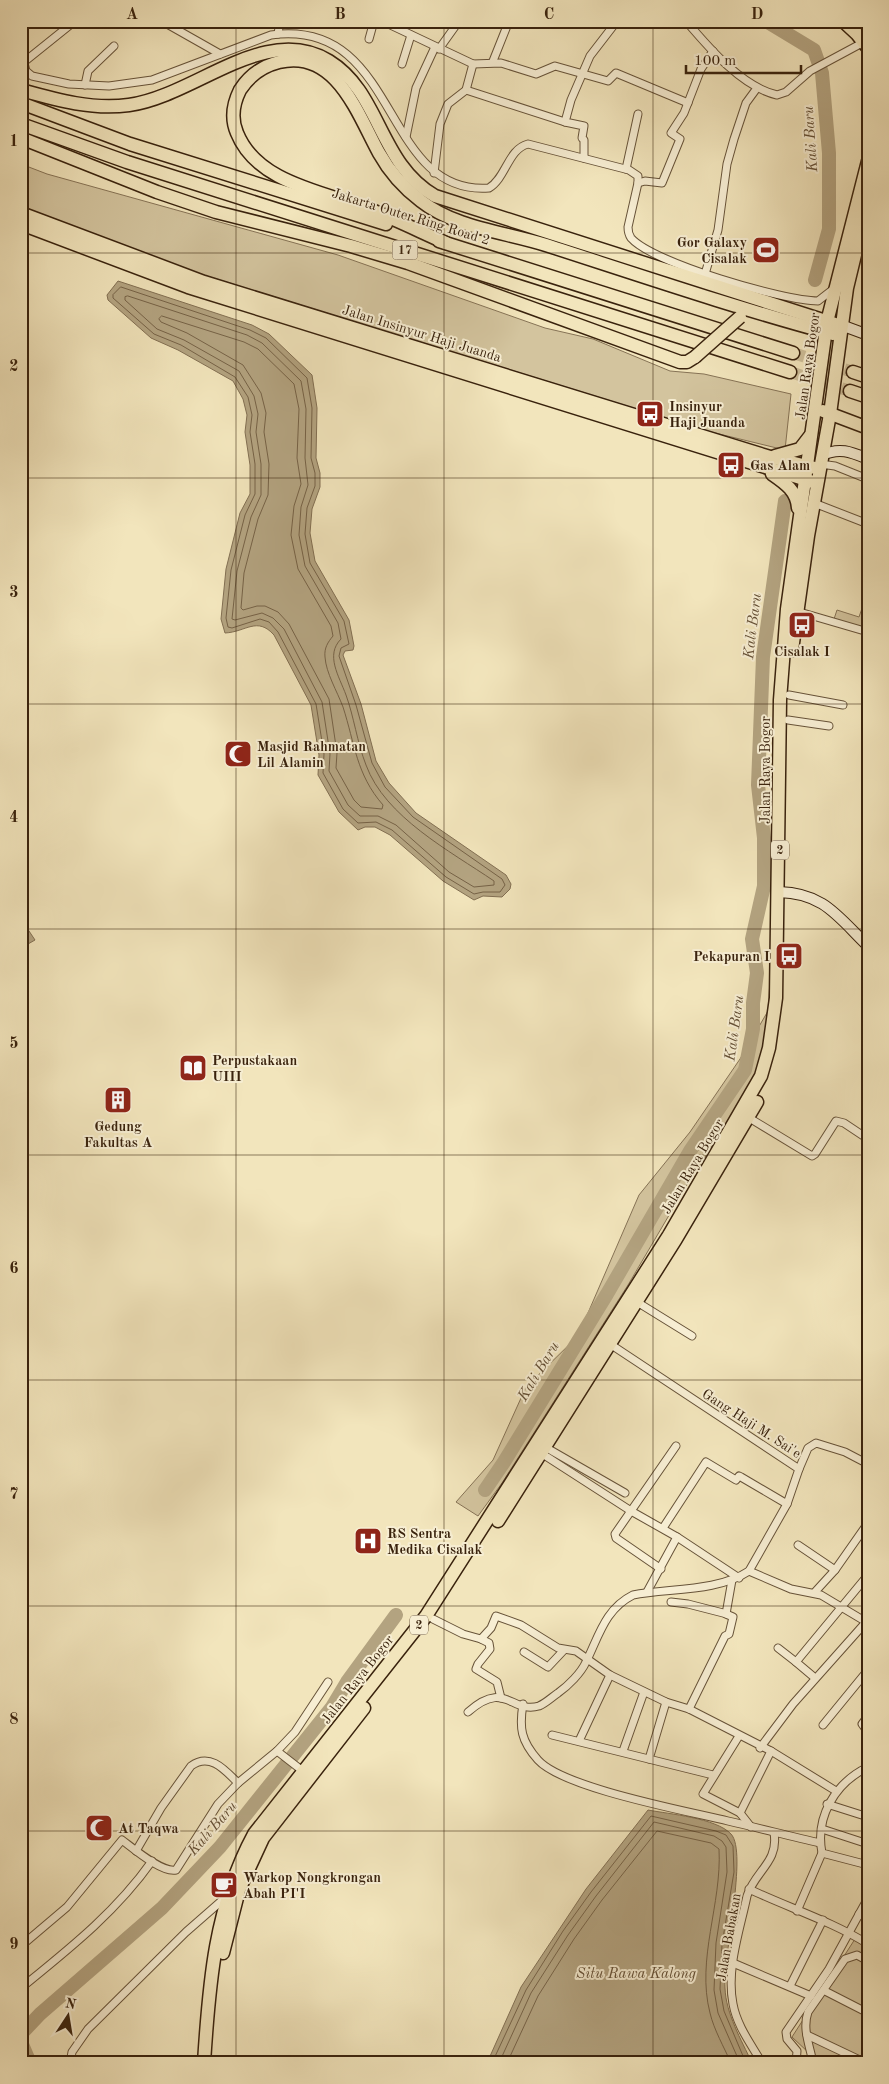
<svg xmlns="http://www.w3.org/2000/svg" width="889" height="2084" font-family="'Old Standard TT',serif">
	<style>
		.green { fill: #d3c49e; stroke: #867356 }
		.water { fill: #b3a380; stroke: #826f52 }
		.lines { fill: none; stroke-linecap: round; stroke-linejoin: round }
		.shore { stroke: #766246; stroke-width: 1 }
		.river { stroke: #b3a380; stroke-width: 14 }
		.highway-tunnel { stroke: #cdbe99; stroke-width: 12; stroke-dasharray: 12 6; stroke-linecap: butt }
		.street-casing { stroke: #675339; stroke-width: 9 }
		.secondary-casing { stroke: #39220d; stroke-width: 12 }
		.highway-casing { stroke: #39220d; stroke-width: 15 }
		.street { stroke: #f7eed3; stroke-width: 7 }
		.secondary { stroke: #f7eed3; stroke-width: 10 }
		.highway { stroke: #f2e5bc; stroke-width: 12 }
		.highway-bridge-casing { stroke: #39220d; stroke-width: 15; stroke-linecap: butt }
		.highway-bridge { stroke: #f2e5bc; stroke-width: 12 }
		.grid { fill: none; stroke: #39220d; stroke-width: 1; stroke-opacity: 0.55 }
		.labels { text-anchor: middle; stroke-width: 4; stroke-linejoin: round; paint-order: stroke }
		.shield { fill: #f7eed3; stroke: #725f48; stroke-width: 1 }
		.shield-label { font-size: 12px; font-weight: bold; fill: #39220d }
		.street-label { font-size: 14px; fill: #39220d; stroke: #f7eed3 }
		.poi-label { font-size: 14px; font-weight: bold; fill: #39220d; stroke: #f7eed3; text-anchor: start }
		.water-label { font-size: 15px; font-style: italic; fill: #644f35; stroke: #f7eed3 }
		.neatline { fill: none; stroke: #39220d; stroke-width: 2 }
		.grid-label { font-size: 16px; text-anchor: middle; font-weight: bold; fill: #39220d }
	</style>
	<rect width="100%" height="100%" fill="#f2e5bc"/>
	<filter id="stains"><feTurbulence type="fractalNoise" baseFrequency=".004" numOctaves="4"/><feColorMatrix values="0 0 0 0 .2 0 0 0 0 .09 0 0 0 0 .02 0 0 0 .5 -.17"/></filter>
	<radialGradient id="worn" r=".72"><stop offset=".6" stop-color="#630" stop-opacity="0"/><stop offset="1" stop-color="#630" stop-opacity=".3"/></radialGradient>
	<g class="green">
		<polygon points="21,164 47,174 338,255 545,328 593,339 670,371 704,374 791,394 785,450 711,432 155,260 21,207"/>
		<polygon points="868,591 868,629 834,619 837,610 859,617"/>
		<polygon points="771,965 775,1002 757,1078 688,1183 628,1285 502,1483 478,1516 456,1502 493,1460 526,1387 578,1336 639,1195 690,1132 740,1059 768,1011"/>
		<polygon points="855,1939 868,1947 868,2063 806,2063 810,2054 792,2037"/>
	</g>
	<g class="water">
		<path d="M118,281L252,325L269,334L312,375L317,408L316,458L320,473V487L312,509L310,533L315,561L349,620L354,646L353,650L345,651L343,655L361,704L376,761L389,783L416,813L506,875L511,884L510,889L502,897L483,896L474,900L443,881L390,835L375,827H365L358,830L339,812L318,775L319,755L311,705L274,635C257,616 246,632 225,633L221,619L226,569L240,513L250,494V465L245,432L247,415L243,399L233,381L178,350L151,338L108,300L107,295Z"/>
		<polygon points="21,919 35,940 21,948"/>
		<path d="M648,1810C669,1814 716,1818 731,1834C748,1852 723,1956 725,1988C726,2014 741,2039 752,2063H487L521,1987L586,1889Z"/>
	</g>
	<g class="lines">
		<g class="shore">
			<polygon points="121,287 250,330 266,338 307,378 312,408 311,458 315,473 315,486 307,508 305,534 310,563 344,621 349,644 341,648 339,656 356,705 372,763 385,787 413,817 502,879 505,885 500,892 483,892 474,894 446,877 392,830 376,822 358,823 343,809 323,773 324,754 316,704 278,632 269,622 260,619 232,628 228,627 226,618 231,570 245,515 255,494 255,464 250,432 252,415 248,397 235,377 181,345 154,334 113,298 113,295"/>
			<path d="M128,296L247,335L262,343L301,381L306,409L305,458L308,485L301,507L299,535L305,566L338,623L341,639C325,655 339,676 346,695C354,717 357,742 366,765C385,817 450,851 494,881V885L474,887L449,872L396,825L378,816H360L348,805L329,771L330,754L322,702L284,629L273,618L262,613L235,620L232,619L237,571L251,517L261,495V464L256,432L258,414L254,396L239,371L184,340L157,329L125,300V297Z"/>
			<path d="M162,316L244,342L258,349L294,384L299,409L297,458L301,484L294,506L291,535L298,569L331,626L333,636C328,642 324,648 325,657C326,673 337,691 343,707C355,744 356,774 383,805L382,809L361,807L354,800L336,768L337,753L329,699L289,624L278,612L265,606H257L243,610L241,608L244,573L258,519L268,495L269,464L264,432L266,413L261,393L243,365L187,333L161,322L159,319Z"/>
			<polyline points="492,2063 526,1990 563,1931 591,1892 651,1816 716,1831 726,1835 733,1846 734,1872 722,1944 720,1989 724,2011 746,2063"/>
			<polyline points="499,2063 531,1993 568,1935 596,1896 654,1822 714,1836 722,1841 726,1847 727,1872 716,1943 714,1990 718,2013 740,2063"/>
			<path d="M507,2063L538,1996L574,1939L602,1900L657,1831L711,1843L719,1849C722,1904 696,1959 710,2013C714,2030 724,2047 731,2063"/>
		</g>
		<g class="river">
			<polyline points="766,21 814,50 822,73 829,153 829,229 815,280"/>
			<polyline points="485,1490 504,1462 607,1294 690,1151 745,1070 753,1029 753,1003 757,973 752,939 764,886 764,838 758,785 763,657 785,501"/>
			<polyline points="21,2034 40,2014 162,1908 220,1847 332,1707 347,1682 396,1615"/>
			<polyline points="21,2042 30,2063"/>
		</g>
		<g class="highway-tunnel">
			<polyline points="793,353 853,372"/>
			<polyline points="790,372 850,391"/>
		</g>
		<defs>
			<g id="street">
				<polyline points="382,21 473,64 501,63 536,74 555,66 608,81 616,73 688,103"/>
				<path d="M686,21C709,48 742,87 777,95L786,92L810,71L864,42"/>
				<polyline points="167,24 220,54"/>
				<polyline points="278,34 280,21"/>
				<polyline points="369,39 374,21"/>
				<polyline points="439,49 459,21"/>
				<path d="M21,51L26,71L32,76L69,84L109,86L152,80L271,35C401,17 380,196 489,188C506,178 508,149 528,144L629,170L638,176V183L628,227C628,231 629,235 631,238C653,263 784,301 818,301L836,287"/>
				<polyline points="493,61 509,21"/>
				<polyline points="24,62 75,21"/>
				<polyline points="402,64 411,35"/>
				<polyline points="85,85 88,71 114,46"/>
				<polyline points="466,90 565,122"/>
				<polyline points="406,137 416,88 435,47"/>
				<polyline points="584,158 584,140 582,138 584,126 565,122 571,100 590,56 617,21"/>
				<polyline points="626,169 638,114"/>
				<polyline points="434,173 440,124 448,104 466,90 473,64"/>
				<polyline points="638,183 645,181 662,183 680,139 671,133 684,113 701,69 713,51"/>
				<polyline points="705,274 718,230 727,164 734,139 746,103 757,88"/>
				<polyline points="820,464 835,466 865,478"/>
				<polyline points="814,503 868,524"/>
				<polyline points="796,611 868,632"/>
				<polyline points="789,695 843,705"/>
				<polyline points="788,720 829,726"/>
				<polyline points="746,1116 812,1156 815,1154 836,1121 844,1123 868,1139"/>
				<polyline points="637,1302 692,1336"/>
				<polyline points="545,1447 625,1493"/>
				<polyline points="541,1453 631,1511 677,1537 739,1578"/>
				<polyline points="799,1469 808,1448 816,1443 845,1452 868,1464"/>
				<polyline points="663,1528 706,1462 736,1480 739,1476 741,1477 787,1504"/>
				<polyline points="798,1545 835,1570"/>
				<polyline points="661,1569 616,1538 615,1534 676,1446"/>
				<polyline points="749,1571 791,1589 821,1595 868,1623"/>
				<polyline points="647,1592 677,1537"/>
				<polyline points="814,1593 835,1570 868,1523"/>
				<polyline points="671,1602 688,1604 727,1614"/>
				<polyline points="433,1619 463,1634 481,1639 491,1628 496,1616 521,1625 558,1648 576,1651 610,1675 666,1702 689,1709 771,1751 836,1791"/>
				<polyline points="481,1639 489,1643 490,1649 478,1664 476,1669 497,1682 501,1698"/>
				<polyline points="778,1648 796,1662"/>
				<polyline points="524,1652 548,1667 564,1650"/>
				<polyline points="815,1678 796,1662 868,1575"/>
				<polyline points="868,1703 866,1707 868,1709"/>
				<path d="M523,1704C519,1728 521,1741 538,1760C563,1788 687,1811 728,1821C759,1828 789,1836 820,1843"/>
				<polyline points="689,1709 725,1636 729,1634 733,1617 726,1614 732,1580"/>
				<path d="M468,1712C505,1679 511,1714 539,1706C546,1703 552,1697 558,1693C568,1686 581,1673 586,1662C599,1636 605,1609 633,1595C670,1588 717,1592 749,1571L787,1504L799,1469L610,1344"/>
				<polyline points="823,1725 868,1670"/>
				<polyline points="867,1731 862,1724 868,1716"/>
				<polyline points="552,1735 713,1775"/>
				<polyline points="739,1736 703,1794 740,1813 751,1827"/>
				<polyline points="579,1741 610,1675"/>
				<polyline points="760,1748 793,1704 866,1622"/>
				<polyline points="277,1751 304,1772"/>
				<polyline points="623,1751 644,1692"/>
				<polyline points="649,1759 666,1702"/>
				<path d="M868,1767C835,1783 815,1817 822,1853L868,1865"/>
				<polyline points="827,1804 868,1817"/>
				<polyline points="740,1813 771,1751"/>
				<polyline points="822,1829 868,1844"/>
				<path d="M136,1851L161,1808L191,1766C210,1752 225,1770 238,1783"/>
				<path d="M749,1889C789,1908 831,1921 868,1944"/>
				<polyline points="797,1911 822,1853"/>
				<polyline points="859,1914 868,1919"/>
				<path d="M21,1946L67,1907L122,1840C134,1849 162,1873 176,1870L218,1804L238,1783L277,1751L295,1732L328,1682"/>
				<polyline points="733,1963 811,1996"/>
				<polyline points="790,1986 823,1920"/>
				<path d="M21,1988C69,1949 116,1912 152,1861"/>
				<polyline points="825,1991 868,2013"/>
				<polyline points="807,2035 866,2063"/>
				<polyline points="70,2063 72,2052 88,2029 186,1932 226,1897"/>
				<path d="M762,2063C751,2044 737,2026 733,2004C726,1969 740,1930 747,1896C755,1871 779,1862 774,1833"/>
				<polyline points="796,2063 797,2051 787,2039 786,2032 829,1969 868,1898"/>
				<path d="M813,2063C810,2046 802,2029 808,2012L845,1959L857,1955L868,1961"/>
			</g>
			<g id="secondary">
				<polyline points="841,325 868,335"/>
				<path d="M822,455C840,447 851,452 868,459"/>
				<path d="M779,892C824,893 838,917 868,946"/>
			</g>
			<g id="highway">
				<polyline points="843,21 857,34 868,48"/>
				<path d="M21,90C57,100 92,110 129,105C195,96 265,22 329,61C381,93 378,163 435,196L835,324"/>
				<polyline points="21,103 130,144 386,224"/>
				<polyline points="21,124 127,162 790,372"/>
				<polyline points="21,138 157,192 216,212 351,246 408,263 680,362 687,362 695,357"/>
				<polyline points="21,213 204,282 770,457 815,468"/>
				<polyline points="21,224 188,287 813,482"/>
				<polyline points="439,241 793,353"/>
				<path d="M446,243C421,232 395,219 369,209C324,192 257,183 237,133C231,119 233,104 240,90C249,76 263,66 279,62C336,48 358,115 379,153C389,171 404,188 421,201C455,228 505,232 546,245C642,276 736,308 833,334"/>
				<polyline points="853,372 868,377"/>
				<polyline points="850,391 868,397"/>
				<polyline points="823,411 868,428"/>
				<polyline points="775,456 800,449 810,436"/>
				<path d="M772,474C785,483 797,491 798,508"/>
				<polyline points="792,650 808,536 830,414 847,288 868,201"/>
				<polyline points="498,1521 676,1239 757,1102"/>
				<polyline points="223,1953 239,1890 263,1838 364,1708"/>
				<path d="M204,2063C209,1983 215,1906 254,1834L426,1616L669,1235L761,1076L769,1048L776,998L780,700L787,609L827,322L868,161"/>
			</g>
		</defs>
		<use href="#street" class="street-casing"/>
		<use href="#secondary" class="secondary-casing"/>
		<use href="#highway" class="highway-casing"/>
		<use href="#street" class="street"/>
		<use href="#secondary" class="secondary"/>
		<use href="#highway" class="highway"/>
		<defs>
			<polyline id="highway-bridge" points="695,357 740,317"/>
		</defs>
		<use href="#highway-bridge" class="highway-bridge-casing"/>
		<use href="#highway-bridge" class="highway-bridge"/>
	</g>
	<path class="grid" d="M236,21V2063M444,21V2063M653,21V2063M21,253H868M21,478H868M21,704H868M21,929H868M21,1155H868M21,1380H868M21,1606H868M21,1831H868"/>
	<defs>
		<symbol id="stadium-square" viewBox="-11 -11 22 22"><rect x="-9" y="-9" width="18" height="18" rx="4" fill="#8f2418" stroke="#f7eed3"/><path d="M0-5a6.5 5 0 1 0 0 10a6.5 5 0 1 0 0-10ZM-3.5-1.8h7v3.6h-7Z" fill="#fff"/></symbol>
		<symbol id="bus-square" viewBox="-11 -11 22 22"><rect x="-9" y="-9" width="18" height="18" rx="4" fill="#8f2418" stroke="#f7eed3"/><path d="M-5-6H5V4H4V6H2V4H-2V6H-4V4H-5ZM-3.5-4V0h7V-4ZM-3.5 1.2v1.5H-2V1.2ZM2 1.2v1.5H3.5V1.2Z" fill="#fff"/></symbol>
		<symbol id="mosque-square" viewBox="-11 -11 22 22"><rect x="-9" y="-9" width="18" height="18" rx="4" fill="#8f2418" stroke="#f7eed3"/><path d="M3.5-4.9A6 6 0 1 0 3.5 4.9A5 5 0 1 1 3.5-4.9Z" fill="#fff"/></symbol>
		<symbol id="library-square" viewBox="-11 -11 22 22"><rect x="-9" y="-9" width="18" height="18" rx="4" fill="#8f2418" stroke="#f7eed3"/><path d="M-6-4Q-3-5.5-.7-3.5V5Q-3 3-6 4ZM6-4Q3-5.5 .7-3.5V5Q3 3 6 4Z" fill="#fff"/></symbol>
		<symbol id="building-square" viewBox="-11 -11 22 22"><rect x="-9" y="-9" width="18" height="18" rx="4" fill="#8f2418" stroke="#f7eed3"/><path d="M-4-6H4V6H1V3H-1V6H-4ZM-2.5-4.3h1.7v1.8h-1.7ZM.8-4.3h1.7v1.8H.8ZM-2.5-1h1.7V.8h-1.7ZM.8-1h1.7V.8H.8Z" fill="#fff"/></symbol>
		<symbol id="hospital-square" viewBox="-11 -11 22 22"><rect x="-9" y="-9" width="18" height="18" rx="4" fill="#8f2418" stroke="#f7eed3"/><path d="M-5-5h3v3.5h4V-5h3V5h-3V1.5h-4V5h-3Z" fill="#fff"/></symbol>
		<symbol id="cafe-square" viewBox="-11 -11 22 22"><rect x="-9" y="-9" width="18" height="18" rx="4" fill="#8f2418" stroke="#f7eed3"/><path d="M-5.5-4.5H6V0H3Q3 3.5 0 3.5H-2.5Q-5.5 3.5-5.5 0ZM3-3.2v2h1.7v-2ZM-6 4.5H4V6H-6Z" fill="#fff"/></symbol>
	</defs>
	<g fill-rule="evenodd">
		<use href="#stadium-square" x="750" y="234" width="32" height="32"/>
		<use href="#bus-square" x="634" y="398" width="32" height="32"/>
		<use href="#bus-square" x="715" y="449" width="32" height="32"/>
		<use href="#bus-square" x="786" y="609" width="32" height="32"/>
		<use href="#mosque-square" x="222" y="738" width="32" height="32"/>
		<use href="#bus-square" x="773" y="940" width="32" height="32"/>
		<use href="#library-square" x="177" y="1052" width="32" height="32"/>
		<use href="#building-square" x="102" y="1084" width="32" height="32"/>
		<use href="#hospital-square" x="352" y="1525" width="32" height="32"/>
		<use href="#mosque-square" x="83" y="1812" width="32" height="32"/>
		<use href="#cafe-square" x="208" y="1869" width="32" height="32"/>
	</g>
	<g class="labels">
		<g class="shield">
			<rect x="392.5" y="240.5" width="25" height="19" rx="4"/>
			<rect x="771" y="840.5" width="18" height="19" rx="4"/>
			<rect x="410" y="1615.5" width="18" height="19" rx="4"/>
		</g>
		<g class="shield-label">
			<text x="405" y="254">17</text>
			<text x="780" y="854">2</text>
			<text x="419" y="1629">2</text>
		</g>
		<g class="street-label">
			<text transform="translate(411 216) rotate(17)" y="5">Jakarta Outer Ring Road 2</text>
			<text transform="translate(422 333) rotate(17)" y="5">Jalan Insinyur Haji Juanda</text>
			<text transform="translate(807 366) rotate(-82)" y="5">Jalan Raya Bogor</text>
			<text transform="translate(765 770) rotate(-90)" y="5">Jalan Raya Bogor</text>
			<text transform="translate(692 1166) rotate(-59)" y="5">Jalan Raya Bogor</text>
			<text transform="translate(752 1423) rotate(33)" y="5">Gang Haji M. Sai'e</text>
			<text transform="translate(357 1679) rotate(-52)" y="5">Jalan Raya Bogor</text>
			<text transform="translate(728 1937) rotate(-80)" y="5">Jalan Babakan</text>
		</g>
		<g class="poi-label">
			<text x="747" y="247" text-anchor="end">Gor Galaxy<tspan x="747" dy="16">Cisalak</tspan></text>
			<text x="669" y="411">Insinyur<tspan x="669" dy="16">Haji Juanda</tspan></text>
			<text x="750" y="470">Gas Alam</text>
			<text x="802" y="656" text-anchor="middle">Cisalak I</text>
			<text x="257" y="751">Masjid Rahmatan<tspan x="257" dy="16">Lil Alamin</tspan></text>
			<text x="770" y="961" text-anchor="end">Pekapuran I</text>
			<text x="212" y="1065">Perpustakaan<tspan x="212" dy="16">UIII</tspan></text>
			<text x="118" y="1131" text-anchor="middle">Gedung<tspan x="118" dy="16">Fakultas A</tspan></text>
			<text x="387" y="1538">RS Sentra<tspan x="387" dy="16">Medika Cisalak</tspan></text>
			<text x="118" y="1833">At Taqwa</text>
			<text x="243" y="1882">Warkop Nongkrongan<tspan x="243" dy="16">Abah PI'I</tspan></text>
		</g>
		<g class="water-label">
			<text transform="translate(810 139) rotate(-94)" y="5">Kali Baru</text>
			<text transform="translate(752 626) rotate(-83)" y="5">Kali Baru</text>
			<text transform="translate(734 1028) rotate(-82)" y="5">Kali Baru</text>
			<text transform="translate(538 1371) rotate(-59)" y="5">Kali Baru</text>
			<text transform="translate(212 1828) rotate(-49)" y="5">Kali Baru</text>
			<text x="636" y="1978">Situ Rawa Kalong</text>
		</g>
	</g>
	<rect width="889" height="2084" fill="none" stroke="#f2e5bc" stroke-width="55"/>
	<g transform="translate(68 2016) rotate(12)" stroke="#f7eed3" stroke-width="4" paint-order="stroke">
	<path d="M0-4L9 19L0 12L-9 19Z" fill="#39220d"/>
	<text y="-8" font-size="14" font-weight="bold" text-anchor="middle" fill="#39220d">N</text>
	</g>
	<path d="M686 65v8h115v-8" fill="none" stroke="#39220d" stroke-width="2.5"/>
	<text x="694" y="65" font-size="15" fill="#39220d" stroke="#f7eed3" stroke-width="4" paint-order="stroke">100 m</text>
	<rect x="28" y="28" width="834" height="2028" class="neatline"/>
	<g class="grid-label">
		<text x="132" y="19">A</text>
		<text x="340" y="19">B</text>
		<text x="549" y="19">C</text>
		<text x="757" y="19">D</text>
		<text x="14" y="146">1</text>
		<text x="14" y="371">2</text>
		<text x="14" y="597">3</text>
		<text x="14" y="822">4</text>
		<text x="14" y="1048">5</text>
		<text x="14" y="1273">6</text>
		<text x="14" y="1499">7</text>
		<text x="14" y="1724">8</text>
		<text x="14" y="1949">9</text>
	</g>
	<rect width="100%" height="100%" filter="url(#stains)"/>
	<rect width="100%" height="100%" fill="url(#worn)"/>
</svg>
